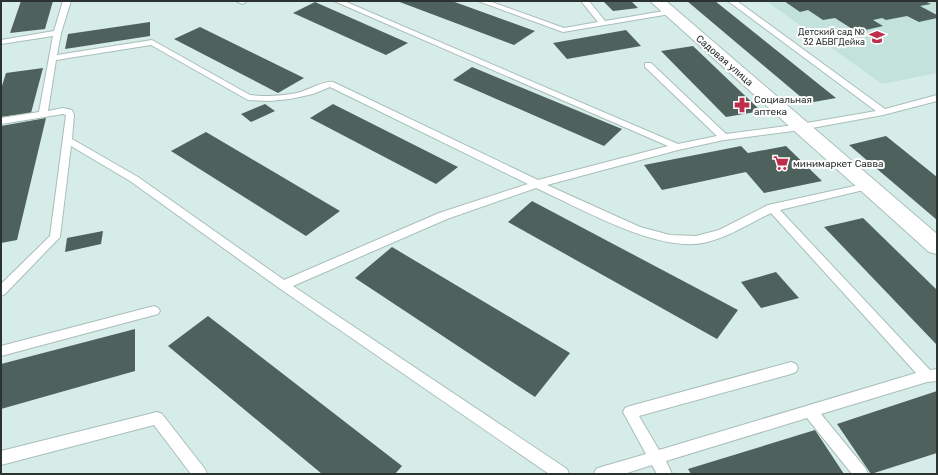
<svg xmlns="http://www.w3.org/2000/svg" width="938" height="475" font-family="Rubik,sans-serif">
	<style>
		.built { fill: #c3e2dc }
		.building { fill: #4e615d }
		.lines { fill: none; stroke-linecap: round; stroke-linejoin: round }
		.lane-casing { stroke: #a9beb9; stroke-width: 2 }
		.street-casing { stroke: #a9beb9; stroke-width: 2 }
		.lane { fill: #fff; fill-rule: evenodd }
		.street { fill: #fff; fill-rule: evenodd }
		.labels { text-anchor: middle; stroke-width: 4; stroke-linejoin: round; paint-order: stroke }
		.far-poi-label { font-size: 9px; fill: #2b3331; stroke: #fff; text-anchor: end }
		.street-label { font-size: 10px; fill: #2b3331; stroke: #fff }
		.poi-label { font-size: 10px; fill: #2b3331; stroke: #fff; text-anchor: start }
	</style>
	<rect width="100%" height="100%" fill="#d6ece8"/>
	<polygon class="built" points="766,1 937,1 937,73 882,84"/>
	<g class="building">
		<polygon points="21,1 53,1 45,29 10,33"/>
		<polygon points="397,1 452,1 535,31 514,45"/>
		<polygon points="603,1 631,1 638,8 613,11"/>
		<polygon points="687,1 715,1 836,98 808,103"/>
		<polygon points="784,1 817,1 819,2 826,1 925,1 931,4 920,6 937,15 937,18 919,22 907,16 886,20 882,18 873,20 883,26 857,32 835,18 823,20 808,10 800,12"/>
		<polygon points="315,2 408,43 386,55 293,13"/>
		<polygon points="150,22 150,36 65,49 68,34"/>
		<polygon points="200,27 304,78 278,93 174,39"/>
		<polygon points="626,30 641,46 567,59 553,43"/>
		<polygon points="693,46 761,111 726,117 661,51"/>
		<polygon points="472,67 622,129 604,146 453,80"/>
		<polygon points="43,68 31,113 1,117 1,89 6,73"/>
		<polygon points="265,104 275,111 251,122 241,114"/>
		<polygon points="333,104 458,167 436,184 310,118"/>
		<polygon points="46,118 17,240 1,243 1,126"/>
		<polygon points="206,132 340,211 306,236 171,151"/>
		<polygon points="886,136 937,177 937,220 849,145"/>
		<polygon points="741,146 748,153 786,146 822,181 764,193 746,172 662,190 644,165"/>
		<polygon points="532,201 738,310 717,339 508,222"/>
		<polygon points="863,218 937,290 937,345 824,227"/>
		<polygon points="103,231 101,244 65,252 67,238"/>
		<polygon points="392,247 570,353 535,397 355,278"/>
		<polygon points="776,272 799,298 761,308 741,282"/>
		<polygon points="208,316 402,466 395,474 322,474 168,346"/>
		<polygon points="135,329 135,371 1,409 1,364"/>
		<polygon points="937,391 937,453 871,474 837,424"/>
		<polygon points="815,430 844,474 691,474 688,469"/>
	</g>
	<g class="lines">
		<defs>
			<g id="lane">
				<path d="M63,1H71L61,33L57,55L152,40L250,95C266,97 282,96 297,93C306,91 325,80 333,82L538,180L668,146L334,1H344L678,144L717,136L645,67V63H651L726,134L801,124L876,111L728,1H737L885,109L937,95V101L883,115L801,130L724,140L678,150L547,185L640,227L670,235L696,236L719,230L768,205L868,183L872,184L873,186L872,188L780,210L930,370L937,369V381L927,382L821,414L866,469L868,474H852L807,418L666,461L672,474H657L652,465L624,474H594L596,469L601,467L646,454L623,412L625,408L630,406L791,362L796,364L798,368L796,372L791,374L639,416L659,450L916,373L771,213C748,224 721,242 695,244C647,247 580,208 536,188L447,219L293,286L567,469L569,474H549L279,288L130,181L71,146L60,237L5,294L1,296V284L50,236L66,115L63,114L1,124V118L39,112L53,36L1,44V40L54,31ZM151,45L248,100L269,101L290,99L313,94L330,87L528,184L439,213L284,280L138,177L72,139L74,115L72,110L63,108L48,111L56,60Z"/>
				<polygon points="236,1 245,1 246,2 242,4"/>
				<polygon points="478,1 489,1 564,28 598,22 581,1 589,1 605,21 670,10 674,12 670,14 563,32"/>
				<polygon points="154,306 158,308 160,311 158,314 1,356 1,346"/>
				<polygon points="157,412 162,414 205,469 207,474 191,474 154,425 1,465 1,451"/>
			</g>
			<polygon id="street" points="650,1 666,1 937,234 937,254 929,252"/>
		</defs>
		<use href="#lane" class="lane-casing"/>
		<use href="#street" class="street-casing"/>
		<use href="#lane" class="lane"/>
		<use href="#street" class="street"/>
	</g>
	<defs>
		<symbol id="school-bare" viewBox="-9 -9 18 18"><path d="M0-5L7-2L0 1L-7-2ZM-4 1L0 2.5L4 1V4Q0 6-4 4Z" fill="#be2d49" stroke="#fff" stroke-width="2.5" paint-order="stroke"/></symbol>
		<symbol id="pharmacy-bare" viewBox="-9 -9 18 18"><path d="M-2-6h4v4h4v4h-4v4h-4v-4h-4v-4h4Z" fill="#be2d49" stroke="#fff" stroke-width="2.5" paint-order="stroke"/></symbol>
		<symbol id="supermarket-bare" viewBox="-9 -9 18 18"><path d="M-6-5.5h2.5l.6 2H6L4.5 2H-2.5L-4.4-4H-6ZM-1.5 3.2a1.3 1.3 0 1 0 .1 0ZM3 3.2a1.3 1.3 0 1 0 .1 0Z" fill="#be2d49" stroke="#fff" stroke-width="2.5" paint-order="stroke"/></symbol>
	</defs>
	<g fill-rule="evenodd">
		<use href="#school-bare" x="866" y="26" width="22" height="22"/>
		<use href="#pharmacy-bare" x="731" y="94" width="22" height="22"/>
		<use href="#supermarket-bare" x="770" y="152" width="22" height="22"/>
	</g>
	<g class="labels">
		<g class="far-poi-label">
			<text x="865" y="35">Детский сад №<tspan x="865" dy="10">32 АБВГДейка</tspan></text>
		</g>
		<g class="street-label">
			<text transform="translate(725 60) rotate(41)" y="4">Садовая улица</text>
		</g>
		<g class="poi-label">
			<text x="754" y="103">Социальная<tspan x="754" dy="12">аптека</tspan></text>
			<text x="793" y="167">минимаркет Савва</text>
		</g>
	</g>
	<rect width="938" height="475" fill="none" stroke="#2b3331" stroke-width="4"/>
</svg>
